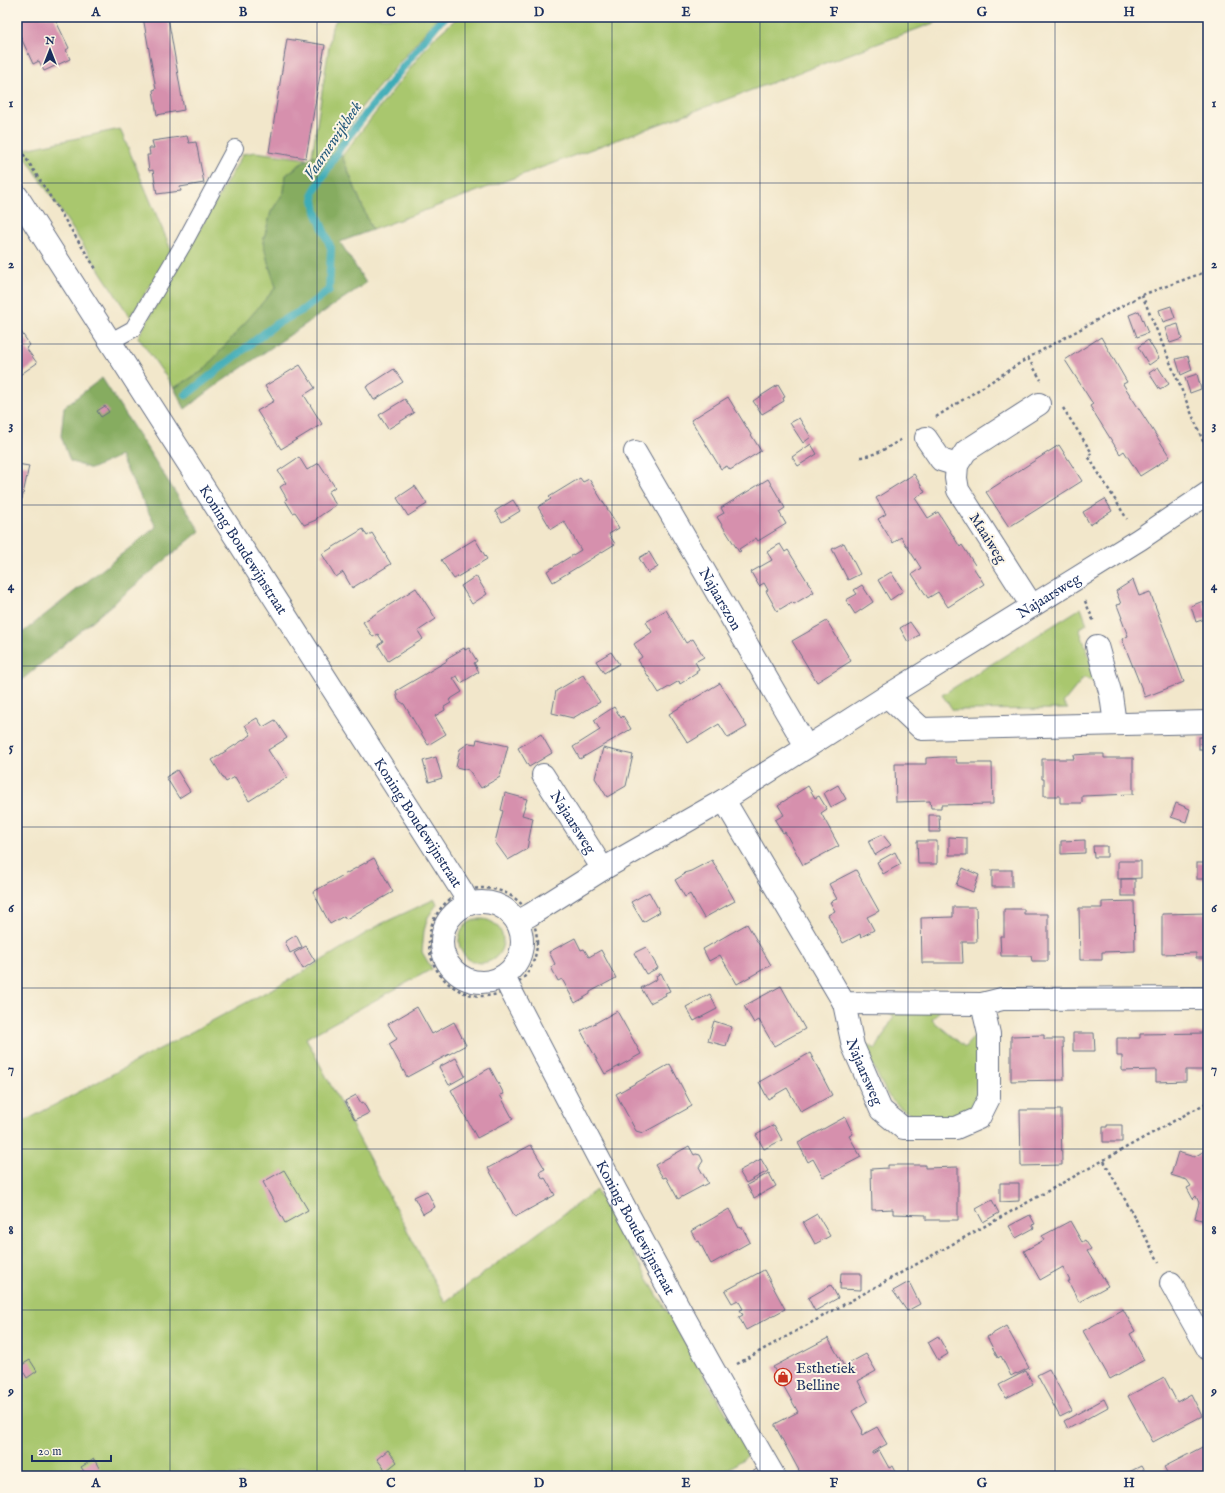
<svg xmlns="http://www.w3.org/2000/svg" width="1225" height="1493" font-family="'IM FELL English',serif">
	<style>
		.green { fill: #a9c76e; stroke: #627b66 }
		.forest { fill: #86ac61; stroke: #506e60 }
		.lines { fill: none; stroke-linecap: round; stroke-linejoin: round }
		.stream { stroke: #3cacb7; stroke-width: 8 }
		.building { fill: #d690ad }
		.lane-casing { stroke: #666f84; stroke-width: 18 }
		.street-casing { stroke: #666f84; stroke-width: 24 }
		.path { stroke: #666f84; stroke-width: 2.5; stroke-dasharray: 3 3; stroke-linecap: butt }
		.lane { stroke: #fff; stroke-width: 16 }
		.street { stroke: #fff; stroke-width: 22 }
		.grid { fill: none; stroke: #1b2f5e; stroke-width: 1; stroke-opacity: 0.55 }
		.labels { text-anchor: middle; stroke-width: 4; stroke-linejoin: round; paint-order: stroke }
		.street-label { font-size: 15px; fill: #1b2f5e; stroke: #fcf5e5 }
		.poi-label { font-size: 15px; fill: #1b2f5e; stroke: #fcf5e5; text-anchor: start }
		.water-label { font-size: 16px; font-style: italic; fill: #275b7d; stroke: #fcf5e5 }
		.neatline { fill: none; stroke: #1b2f5e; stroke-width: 1.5 }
		.grid-label { font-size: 13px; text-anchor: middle; font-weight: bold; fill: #1b2f5e }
	</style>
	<rect width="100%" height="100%" fill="#fcf5e5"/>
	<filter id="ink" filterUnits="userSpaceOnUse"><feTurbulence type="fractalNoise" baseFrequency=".025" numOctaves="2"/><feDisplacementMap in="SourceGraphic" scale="8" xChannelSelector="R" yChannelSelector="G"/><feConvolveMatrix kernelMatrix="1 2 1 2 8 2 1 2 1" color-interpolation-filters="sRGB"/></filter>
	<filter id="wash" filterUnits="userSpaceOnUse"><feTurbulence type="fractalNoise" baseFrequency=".012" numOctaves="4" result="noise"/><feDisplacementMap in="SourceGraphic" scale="16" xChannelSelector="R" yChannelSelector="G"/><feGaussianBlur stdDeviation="0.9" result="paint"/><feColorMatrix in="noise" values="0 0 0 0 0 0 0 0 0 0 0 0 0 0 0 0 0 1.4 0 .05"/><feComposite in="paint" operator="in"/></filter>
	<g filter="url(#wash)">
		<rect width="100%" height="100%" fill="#f2e7cb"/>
		<g class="green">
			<polygon points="338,17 353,17 355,19 358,17 438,17 360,109 331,156 312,156 332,27"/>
			<polygon points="458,17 950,17 372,230 342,156 432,40"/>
			<polygon points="120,129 172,252 130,317 21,150"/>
			<polygon points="255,152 307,159 286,175 284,192 271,212 263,242 269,266 277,287 203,371 174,388 138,337 243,154"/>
			<polygon points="1081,608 1087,624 1079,628 1097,679 1096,683 1084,677 1063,703 1068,709 953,710 942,695"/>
			<polygon points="435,899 437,904 428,917 424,931 422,952 432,969 306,1038 445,1302 596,1190 750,1454 719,1476 17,1476 17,1125 298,975 381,924"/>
			<circle cx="481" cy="941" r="22"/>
			<path d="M944,1005L932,1020L965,1047L977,1033L980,1096L974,1110C943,1123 914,1125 890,1098C886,1093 884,1087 881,1082C874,1068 867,1054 860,1041L876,1049L894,1016L879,1006Z"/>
		</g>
		<g class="forest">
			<polygon points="312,156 342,156 372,230 340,242 366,283 221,382 185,409 174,388 203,371 276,287 269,266 263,242 271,212 284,192 286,175"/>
			<polygon points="102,378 200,531 17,684 17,637 156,527 120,456 91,469 70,461 61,436 64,407"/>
		</g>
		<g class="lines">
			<polyline class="stream" points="186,395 276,324 303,310 329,290 331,248 316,212 313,193 343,143 437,24 445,17"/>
		</g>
		<g id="blocks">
			<g class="building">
				<polygon points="17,17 54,17 69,48 66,50 70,59 44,71 39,61 33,64 17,29"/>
				<polygon points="143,17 168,17 184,110 157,115 153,90 156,89"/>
				<polygon points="287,39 325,45 306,158 269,152"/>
				<polygon points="187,136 189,143 196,142 204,183 180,187 181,191 157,194 153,170 149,171 147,155 150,155 149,148 154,148 152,141"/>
				<polygon points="1171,306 1175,318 1163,322 1159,310"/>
				<polygon points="1139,311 1148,333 1137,337 1129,315"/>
				<polygon points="1178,324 1182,339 1170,343 1165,328"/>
				<polygon points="17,326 30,345 26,348 37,363 17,377"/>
				<polygon points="1101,337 1127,382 1123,384 1170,457 1140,476 1124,451 1120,454 1090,406 1093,404 1065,360"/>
				<polygon points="1148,340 1159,358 1149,365 1138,347"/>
				<polygon points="1188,356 1192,370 1181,375 1176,359"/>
				<polygon points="300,365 315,388 304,395 322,424 281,449 257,411 274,401 265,386"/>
				<polygon points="1158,367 1169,384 1160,390 1149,373"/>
				<polygon points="394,369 403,382 374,400 366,387"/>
				<polygon points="1197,374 1201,389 1190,393 1185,378"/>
				<polygon points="778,385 785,397 783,398 784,401 762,414 753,401"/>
				<polygon points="728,397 761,451 730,470 727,466 721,469 691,420"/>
				<polygon points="405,399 414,413 388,429 379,415"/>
				<polygon points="105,406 109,412 101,417 97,411"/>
				<polygon points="799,418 811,437 803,443 790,423"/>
				<polygon points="811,444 817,454 798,466 792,457"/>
				<polygon points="1059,445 1082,481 1009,527 986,492"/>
				<polygon points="299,457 307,470 319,463 335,487 328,492 336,505 317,518 316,520 304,525 295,512 293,513 285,500 287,499 280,487 286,483 278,471"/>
				<polygon points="17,464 29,466 22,499 17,498"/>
				<polygon points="914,474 925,492 915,498 928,518 938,512 960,547 962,545 975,565 973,567 984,584 948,607 938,592 928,598 912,574 921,568 901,537 893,543 878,519 886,514 876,498"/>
				<polygon points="580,478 583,482 589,479 619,528 609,534 615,544 553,582 547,571 581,550 564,521 551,529 538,507 551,499 549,497"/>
				<polygon points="768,479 785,508 779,512 786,524 758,541 756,538 739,549 741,551 739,552 717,517 724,513 721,508"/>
				<polygon points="415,486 427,504 408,516 397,498"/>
				<polygon points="1105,499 1112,511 1090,525 1083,512"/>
				<polygon points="513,500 520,511 502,522 495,511"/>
				<polygon points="363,529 367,536 372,533 391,564 352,588 343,572 336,577 322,554"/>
				<polygon points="475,539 487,559 454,579 441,560"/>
				<polygon points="844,543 860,574 848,580 832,549"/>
				<polygon points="780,544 785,552 788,550 814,592 794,604 792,602 777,611 766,591 768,590 764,583 759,586 751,572 772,560 767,552"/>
				<polygon points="649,552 658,567 648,573 639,558"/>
				<polygon points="891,572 903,591 890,600 878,580"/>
				<polygon points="476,576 487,594 472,604 461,586"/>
				<polygon points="1133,580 1139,596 1150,592 1184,682 1145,697 1122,639 1128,636 1121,618 1122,618 1117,605 1121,604 1116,591"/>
				<polygon points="862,585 873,602 855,614 846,600 857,594 854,590"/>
				<polygon points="416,588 436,619 418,631 423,639 388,661 378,645 383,642 378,634 373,637 363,622"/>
				<polygon points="1203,601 1208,618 1196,622 1191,606"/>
				<polygon points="666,610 686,643 693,639 704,657 695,662 699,669 696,671 697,673 680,684 679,681 659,693 638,660 642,657 634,644 652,632 646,622"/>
				<polygon points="827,621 851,661 817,682 792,641"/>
				<polygon points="910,622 919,635 908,642 900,628"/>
				<polygon points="464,648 465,650 469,648 477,661 474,663 479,672 461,683 457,676 453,678 462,692 449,700 451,703 444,707 445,710 435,716 446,734 428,745 404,704 398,700 396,691 447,661 446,659"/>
				<polygon points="611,652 619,664 604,673 596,661"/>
				<polygon points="583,675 600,702 573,718 552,713 556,691"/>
				<polygon points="720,683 747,727 728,738 719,724 688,743 669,714"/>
				<polygon points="614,707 621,718 623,716 631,729 580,759 573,747 600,730 594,720"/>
				<polygon points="257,718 263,727 275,720 287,738 268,750 276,762 277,761 287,777 249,801 235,777 226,782 212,760 251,735 245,725"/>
				<polygon points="541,734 552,753 529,767 518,748"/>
				<rect x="1199" y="737" width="9" height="12"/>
				<polygon points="477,739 508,746 500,777 481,788 469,770 456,767 460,749 469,743 476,744"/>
				<polygon points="603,748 633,755 626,786 607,797 595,778"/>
				<polygon points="1089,754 1104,754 1104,758 1133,758 1133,794 1082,796 1082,803 1060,803 1060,796 1044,796 1044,779 1042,779 1042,759 1074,759 1073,755"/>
				<polygon points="436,757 442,778 429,782 423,761"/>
				<polygon points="941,757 956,757 957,763 992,763 993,804 941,805 941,808 931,808 930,801 896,802 895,764 926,764 926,758"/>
				<polygon points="177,770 190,791 179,798 166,777"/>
				<polygon points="838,785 846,799 831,807 824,793"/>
				<polygon points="808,786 815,798 819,796 827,809 821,813 839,846 803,865 785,832 783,833 775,820 784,815 778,805"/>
				<polygon points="505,793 527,799 522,815 533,818 527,849 508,860 495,842 503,811 501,810"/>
				<polygon points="1176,803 1190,809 1186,822 1171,817"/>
				<polygon points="929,815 939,815 940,832 929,832"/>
				<polygon points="881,835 883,835 891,845 875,855 868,841"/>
				<polygon points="949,837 967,838 967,855 949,855"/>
				<polygon points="1085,840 1085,853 1061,854 1061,841"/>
				<polygon points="917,841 937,841 937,864 918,864"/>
				<polygon points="1093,846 1107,846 1107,857 1094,857"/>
				<polygon points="895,852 901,864 883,874 877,862"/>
				<polygon points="374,858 393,892 346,919 344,916 330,924 313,892"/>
				<polygon points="712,860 735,901 704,918 690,894 685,897 675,880 685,874 684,873 691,871"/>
				<polygon points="1118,861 1141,861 1141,878 1118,879"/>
				<rect x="1197" y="863" width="11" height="16"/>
				<polygon points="963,868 979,875 973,892 956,885"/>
				<polygon points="856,870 879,911 867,917 874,930 861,937 860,934 843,943 828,915 835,911 830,902 837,899 829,884"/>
				<rect x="992" y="870" width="20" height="17"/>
				<rect x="1121" y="879" width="14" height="17"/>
				<polygon points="649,892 660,912 643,922 631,902"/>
				<polygon points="1134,901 1135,951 1102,952 1102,960 1080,960 1079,908 1102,908 1102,902"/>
				<polygon points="953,907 976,907 977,942 962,942 963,963 922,963 921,918 953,917"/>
				<polygon points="1004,909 1024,909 1024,914 1048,914 1048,961 1032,961 1031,956 1001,956 1000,936 1004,936"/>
				<polygon points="1208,913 1208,958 1196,958 1196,953 1162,954 1162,914"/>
				<polygon points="747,924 771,965 737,984 720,955 709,961 703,949"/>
				<polygon points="296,935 302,947 290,953 285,942"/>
				<polygon points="575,938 581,950 584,949 589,957 601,950 616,978 590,992 590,994 575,1003 562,979 558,981 551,967 555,964 549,952"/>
				<polygon points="306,946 315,961 303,969 294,953"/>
				<polygon points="646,947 658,968 646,974 634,953"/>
				<polygon points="661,973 670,991 665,993 666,995 650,1003 641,988 657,979 656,976"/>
				<polygon points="781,986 805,1029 774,1046 759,1020 754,1023 744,1006"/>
				<polygon points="710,994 717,1009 694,1021 686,1007"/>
				<polygon points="417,1007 432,1034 454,1022 466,1045 407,1077 389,1044 397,1039 388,1024"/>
				<polygon points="617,1011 641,1054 605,1074 581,1031"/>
				<polygon points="714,1021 732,1027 726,1046 708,1041"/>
				<polygon points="1073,1033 1094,1033 1095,1051 1073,1051"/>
				<polygon points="1208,1033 1208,1070 1186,1070 1186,1081 1156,1082 1156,1070 1122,1071 1122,1056 1117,1056 1117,1038 1140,1038 1140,1034"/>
				<polygon points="1044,1035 1044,1039 1063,1039 1064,1080 1011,1081 1011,1036"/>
				<polygon points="810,1053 832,1095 801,1112 787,1088 768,1099 759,1082"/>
				<polygon points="456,1058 465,1076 449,1085 439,1067"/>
				<polygon points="670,1064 692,1106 643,1133 636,1131 616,1094"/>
				<polygon points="490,1068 504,1094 500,1095 513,1119 477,1138 451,1090"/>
				<polygon points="356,1095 361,1103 363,1102 369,1113 355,1120 345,1101"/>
				<polygon points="1020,1110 1061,1110 1062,1165 1021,1166"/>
				<polygon points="845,1117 853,1134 849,1136 861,1157 823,1177 813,1159 808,1162 798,1143"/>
				<polygon points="774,1125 782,1140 764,1149 756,1135"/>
				<polygon points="1107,1125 1122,1125 1122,1142 1103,1142 1103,1127 1107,1127"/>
				<polygon points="531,1145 545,1169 539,1172 543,1179 545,1178 555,1195 515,1217 488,1168"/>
				<polygon points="689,1146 694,1155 696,1154 700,1155 703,1161 699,1167 708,1183 678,1199 666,1177 663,1178 655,1165"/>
				<polygon points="1208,1149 1208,1222 1195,1218 1199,1203 1196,1196 1193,1199 1187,1188 1191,1186 1187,1180 1171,1175 1178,1152 1194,1157"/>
				<polygon points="761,1159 768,1171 746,1183 739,1171"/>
				<polygon points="888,1165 925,1165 925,1168 958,1167 958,1220 926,1220 926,1215 893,1214 893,1209 872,1210 871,1169 888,1168"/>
				<polygon points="284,1170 308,1210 285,1223 263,1182"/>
				<polygon points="769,1173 776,1186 754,1198 747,1185"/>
				<polygon points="1000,1183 1019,1183 1019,1201 1000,1202"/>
				<polygon points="427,1191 435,1207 423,1214 414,1197"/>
				<polygon points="992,1200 999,1213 983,1222 976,1209"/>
				<polygon points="729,1209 739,1228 742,1227 750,1242 711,1264 699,1241 697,1242 691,1231"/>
				<polygon points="817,1214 830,1236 815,1244 803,1222"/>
				<polygon points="1030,1215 1035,1224 1032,1225 1034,1228 1016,1238 1009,1226"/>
				<polygon points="1070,1221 1082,1242 1085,1240 1091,1249 1087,1251 1108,1286 1079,1302 1068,1281 1070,1281 1063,1267 1040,1280 1024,1251 1044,1240 1042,1236"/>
				<polygon points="764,1270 785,1309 746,1330 739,1317 743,1315 740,1310 743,1309 738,1300 732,1303 725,1291"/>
				<polygon points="841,1273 861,1273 861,1290 840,1289"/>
				<polygon points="909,1282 920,1304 907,1311 893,1291"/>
				<polygon points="831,1285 838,1298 815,1311 808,1298"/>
				<polygon points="1123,1309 1135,1331 1130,1334 1144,1360 1110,1379 1083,1331"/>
				<polygon points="1006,1326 1029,1368 1017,1374 1016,1373 1011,1376 1001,1356 998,1358 987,1337"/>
				<polygon points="938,1336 948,1354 938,1360 928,1342"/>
				<polygon points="828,1338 844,1366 866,1354 876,1371 858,1381 868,1401 852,1411 863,1431 861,1433 862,1435 877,1427 887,1444 872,1452 872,1454 879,1450 889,1468 893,1466 898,1476 802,1476 775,1426 775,1424 798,1412 773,1367"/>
				<polygon points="30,1360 37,1371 27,1378 20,1366"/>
				<polygon points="1049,1369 1072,1411 1060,1417 1037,1375"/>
				<polygon points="1026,1371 1033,1384 1006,1398 999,1385"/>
				<polygon points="1164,1377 1177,1402 1191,1394 1202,1416 1153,1442 1128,1396"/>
				<polygon points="1104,1399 1108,1407 1068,1429 1064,1421"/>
				<polygon points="1208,1444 1208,1476 1169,1476 1164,1467"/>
				<polygon points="388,1450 397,1462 386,1471 377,1459"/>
				<polygon points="94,1459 102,1473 97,1476 87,1476 81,1467"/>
				<polygon points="1141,1466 1146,1475 1121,1476"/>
				<polygon points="757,1469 761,1476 745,1476"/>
			</g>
		</g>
	</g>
	<g filter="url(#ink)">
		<use href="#blocks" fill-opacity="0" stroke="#666f84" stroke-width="1"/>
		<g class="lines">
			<defs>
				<polyline id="lane" points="111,341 133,329 184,243 235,148"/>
				<g id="street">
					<path id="s1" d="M17,196L462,891L469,904"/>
					<polyline points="926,438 941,460 957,465"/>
					<path id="s2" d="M635,452L806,746"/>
					<polyline points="1032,606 958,490 956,478 957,465 966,451 1039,404"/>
					<polyline points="1097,646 1111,695 1115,724"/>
					<polyline points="887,696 922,729 1208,722"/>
					<path id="s3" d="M543,775L603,869"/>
					<polyline points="724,800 844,1003 982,1004 1002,999 1208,998"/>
					<circle cx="482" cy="942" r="40"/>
					<path id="s4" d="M517,922L530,915L603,869L724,800L887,696L1140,539L1208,493"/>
					<path id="s5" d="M504,976L510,989C595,1153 681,1316 774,1476"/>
					<path id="s6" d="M844,1003L853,1046L881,1110L903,1128H956L979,1118L989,1098V1034L982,1004"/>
					<polyline points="1171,1283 1208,1349"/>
				</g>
			</defs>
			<use href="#lane" class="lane-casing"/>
			<use href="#street" class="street-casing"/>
			<g class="path">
				<polyline points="17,144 96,269"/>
				<polyline points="1142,295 1208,453"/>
				<polyline points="1028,358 1041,380"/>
				<polyline points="1063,408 1092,453 1088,456 1127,519"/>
				<polyline points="936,417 1028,358 1142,295 1208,271"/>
				<path d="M860,457C876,456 888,447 902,439"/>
				<polyline points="1085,601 1094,622"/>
				<circle cx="483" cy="942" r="54"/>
				<polyline points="1104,1161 1159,1262"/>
				<polyline points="737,1364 1208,1102"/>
			</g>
			<use href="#lane" class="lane"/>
			<use href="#street" class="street"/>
		</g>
	</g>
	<path class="grid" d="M170,17V1476M317,17V1476M465,17V1476M612,17V1476M760,17V1476M908,17V1476M1055,17V1476M17,183H1208M17,344H1208M17,505H1208M17,666H1208M17,827H1208M17,988H1208M17,1149H1208M17,1310H1208"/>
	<defs>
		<symbol id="shop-ring" viewBox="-11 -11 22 22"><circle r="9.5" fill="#fcf5e5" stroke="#c8321e" stroke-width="1.5"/><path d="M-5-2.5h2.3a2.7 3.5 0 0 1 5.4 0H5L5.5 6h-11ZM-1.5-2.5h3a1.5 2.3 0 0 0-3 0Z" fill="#c8321e"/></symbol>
	</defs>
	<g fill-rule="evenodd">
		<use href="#shop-ring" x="773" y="1367" width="20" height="20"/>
	</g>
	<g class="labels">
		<g class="street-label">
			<text transform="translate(988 538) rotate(58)" y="5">Maaiweg</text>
			<text dy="5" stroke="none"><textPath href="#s1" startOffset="420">Koning Boudewijnstraat</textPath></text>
			<text dy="5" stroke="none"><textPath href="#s4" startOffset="624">Najaarsweg</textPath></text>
			<text dy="5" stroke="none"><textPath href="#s2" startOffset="170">Najaarszon</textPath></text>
			<text dy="5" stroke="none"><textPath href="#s1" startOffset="744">Koning Boudewijnstraat</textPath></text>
			<text dy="5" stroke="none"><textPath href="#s3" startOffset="56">Najaarsweg</textPath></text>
			<text dy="5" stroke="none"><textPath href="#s6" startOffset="72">Najaarsweg</textPath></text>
			<text dy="5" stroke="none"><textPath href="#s5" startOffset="284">Koning Boudewijnstraat</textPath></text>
		</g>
		<g class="poi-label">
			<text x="796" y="1373">Esthetiek<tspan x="796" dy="17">Belline</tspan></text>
		</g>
		<g class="water-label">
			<text transform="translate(332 140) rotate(-56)" y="6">Vaarnewijkbeek</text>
		</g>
	</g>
	<rect width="1225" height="1493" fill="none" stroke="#fcf5e5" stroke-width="44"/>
	<g transform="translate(50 50)" stroke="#fcf5e5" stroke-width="3" paint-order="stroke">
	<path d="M0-3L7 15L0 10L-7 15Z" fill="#1b2f5e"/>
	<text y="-6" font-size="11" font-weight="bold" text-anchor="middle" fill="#1b2f5e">N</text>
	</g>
	<path d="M32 1455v6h79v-6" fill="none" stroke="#1b2f5e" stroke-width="2"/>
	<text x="38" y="1455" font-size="12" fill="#1b2f5e" stroke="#fcf5e5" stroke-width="3" paint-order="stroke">20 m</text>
	<rect x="22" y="22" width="1181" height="1449" class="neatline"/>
	<g class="grid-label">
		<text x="96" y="16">A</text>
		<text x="243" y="16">B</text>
		<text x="391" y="16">C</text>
		<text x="539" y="16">D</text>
		<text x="686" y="16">E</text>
		<text x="834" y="16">F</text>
		<text x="982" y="16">G</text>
		<text x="1129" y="16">H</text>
		<text x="11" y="107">1</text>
		<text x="1214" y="107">1</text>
		<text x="11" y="268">2</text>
		<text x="1214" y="268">2</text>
		<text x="11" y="429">3</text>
		<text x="1214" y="429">3</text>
		<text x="11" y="590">4</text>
		<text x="1214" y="590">4</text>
		<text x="11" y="751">5</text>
		<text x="1214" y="751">5</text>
		<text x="11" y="912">6</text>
		<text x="1214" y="912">6</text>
		<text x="11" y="1073">7</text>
		<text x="1214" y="1073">7</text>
		<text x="11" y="1234">8</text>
		<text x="1214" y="1234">8</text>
		<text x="11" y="1395">9</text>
		<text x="1214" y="1395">9</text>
		<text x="96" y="1487">A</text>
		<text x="243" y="1487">B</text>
		<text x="391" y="1487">C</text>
		<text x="539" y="1487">D</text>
		<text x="686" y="1487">E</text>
		<text x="834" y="1487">F</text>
		<text x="982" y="1487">G</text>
		<text x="1129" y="1487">H</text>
	</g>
</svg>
